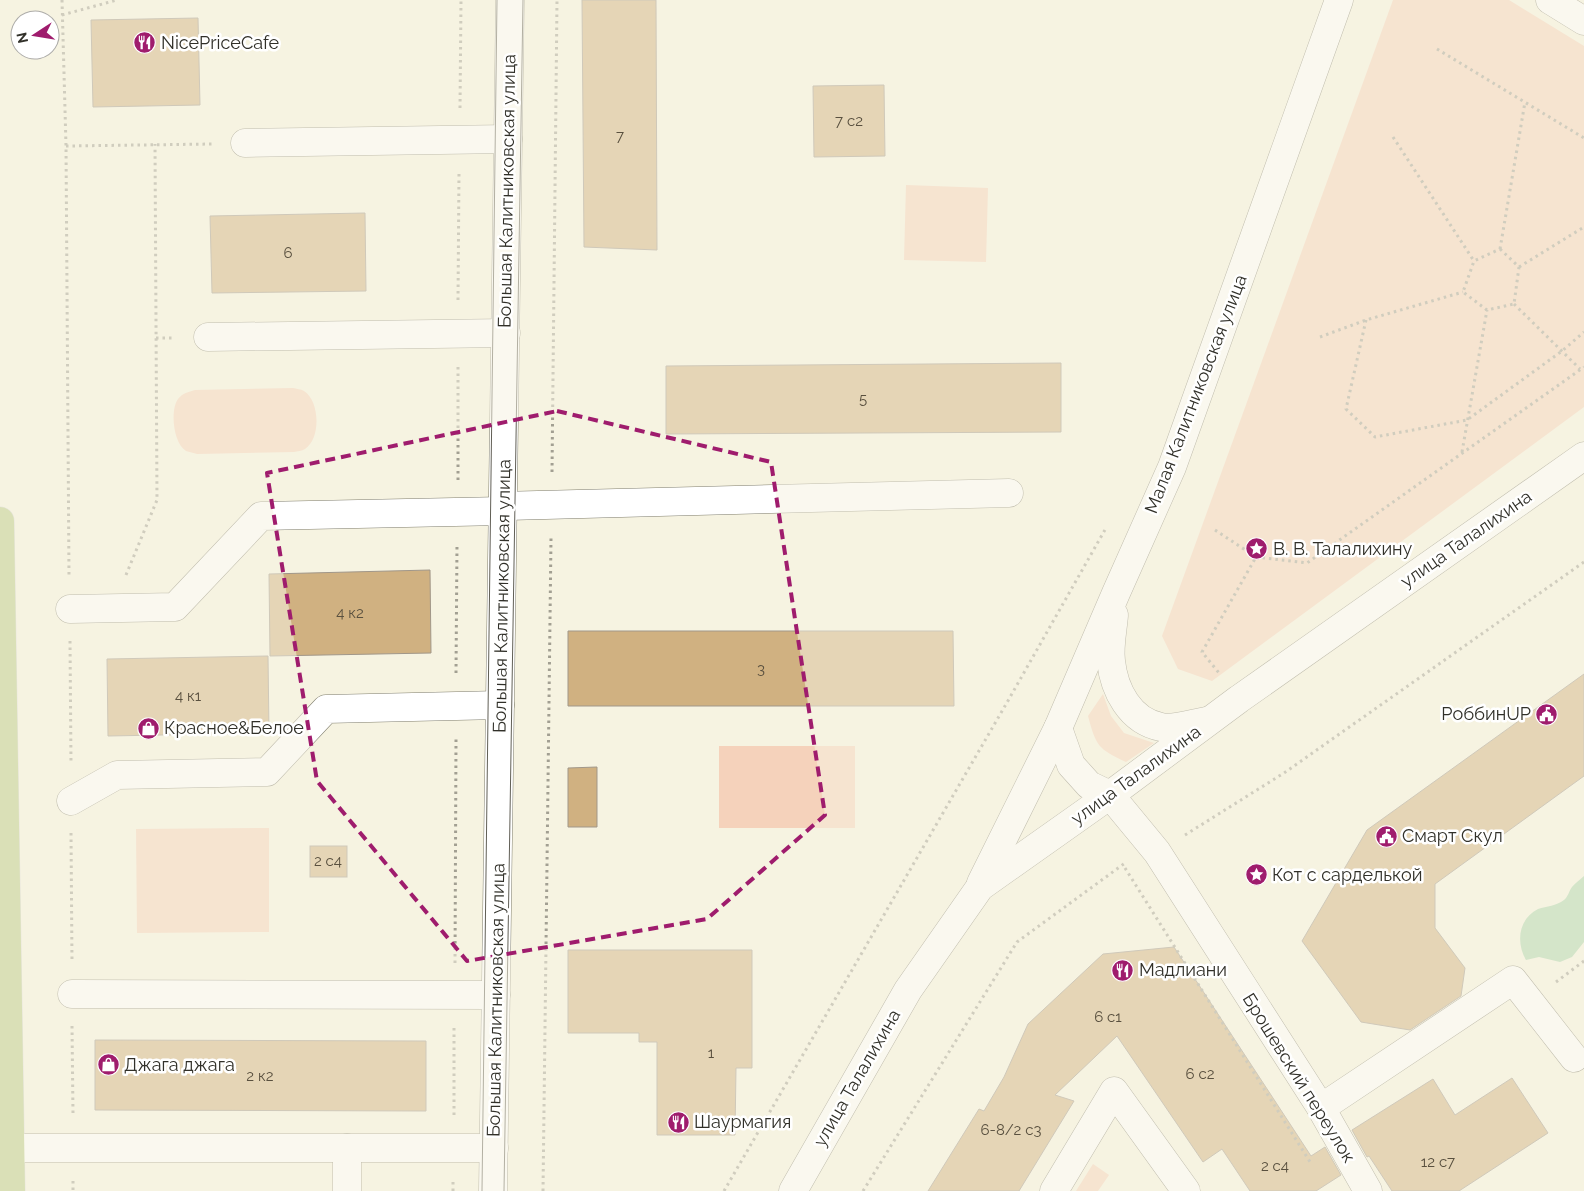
<svg xmlns="http://www.w3.org/2000/svg" width="1584" height="1191" font-family="Raleway,sans-serif">
	<style>
		.green { fill: #f5d2bb }
		.water { fill: #abd5ac }
		.building { fill: #d0b181; stroke: #a19789 }
		.lines { fill: none; stroke-linecap: round; stroke-linejoin: round }
		.minor-casing { stroke: #817f6f; stroke-width: 29 }
		.major-casing { stroke: #d6d6d4; stroke-width: 29 }
		.path { stroke: #a29f92; stroke-width: 3; stroke-dasharray: 2.5 4; stroke-linecap: butt }
		.minor { stroke: #fff; stroke-width: 28 }
		.major { stroke: #b8cb83; stroke-width: 28 }
		.tram { stroke: #615f56; stroke-width: 1 }
		.marked { fill: none; stroke: #9f1c6d; stroke-width: 4; stroke-dasharray: 10 6; stroke-linejoin: round }
		.labels { text-anchor: middle; stroke-width: 5; stroke-linejoin: round; paint-order: stroke }
		.number-label { font-size: 15px; fill: #59503f }
		.poi-label { font-size: 18px; fill: #313029; stroke: #fff; text-anchor: start }
		.street-label { font-size: 18px; fill: #313029; stroke: #fff }
	</style>
	<rect width="100%" height="100%" fill="#f6f3e1"/>
	<g class="green">
		<polygon points="1393,0 1509,0 1584,46 1584,407 1212,681 1178,669 1162,636"/>
		<polygon points="906,185 988,188 986,262 904,260"/>
		<path d="M293,388C296,389 301,389 304,391C320,401 321,439 305,449C302,451 297,451 294,452L197,454C194,453 189,452 186,451C173,443 170,410 178,399C183,393 188,392 195,390Z"/>
		<path d="M1103,694L1111,716L1124,733L1154,743L1126,762C1098,749 1096,746 1088,716Z"/>
		<rect x="719" y="746" width="136" height="82"/>
		<polygon points="269,828 269,932 137,933 136,829"/>
		<polygon points="1093,1164 1109,1175 1098,1191 1076,1191"/>
	</g>
	<path class="water" d="M1584,876V942L1572,957L1560,962L1539,957L1526,960C1516,943 1518,919 1538,909C1547,906 1556,906 1564,900C1568,897 1569,891 1572,887C1575,883 1580,880 1584,876Z"/>
	<g class="building">
		<polygon points="582,0 656,0 657,250 584,247"/>
		<polygon points="198,18 200,105 93,107 91,20"/>
		<polygon points="884,85 885,156 814,157 813,86"/>
		<polygon points="365,213 366,291 212,293 210,216"/>
		<polygon points="1061,363 1061,432 666,434 666,366"/>
		<polygon points="430,570 431,653 270,656 269,574"/>
		<polygon points="568,631 953,631 954,706 568,706"/>
		<polygon points="268,656 269,733 108,736 107,659"/>
		<polygon points="1584,674 1584,776 1435,884 1435,928 1465,968 1461,996 1410,1030 1361,1022 1302,941 1367,830"/>
		<polygon points="597,767 597,827 568,827 568,768"/>
		<rect x="310" y="846" width="37" height="31"/>
		<polygon points="1174,947 1311,1156 1325,1147 1341,1175 1316,1191 1250,1191 1222,1149 1203,1162 1117,1036 1055,1095 1074,1101 1019,1191 928,1191 979,1109 984,1111 1004,1077 1028,1024 1103,954"/>
		<polygon points="568,950 752,950 752,1068 736,1068 735,1135 657,1135 657,1042 639,1042 639,1033 568,1033"/>
		<polygon points="95,1040 426,1041 426,1111 95,1110"/>
		<polygon points="1512,1078 1548,1133 1459,1191 1392,1191 1369,1156 1367,1157 1352,1130 1433,1079 1455,1115"/>
	</g>
	<g class="lines">
		<defs>
			<g id="minor">
				<polyline points="1550,0 1584,21"/>
				<polyline points="245,143 508,139"/>
				<polyline points="208,337 506,333"/>
				<polyline points="503,506 1009,493"/>
				<polyline points="70,609 175,607 261,516 503,511"/>
				<path d="M1114,615C1113,629 1109,646 1111,661C1114,690 1130,721 1161,727C1172,730 1194,723 1206,721"/>
				<polyline points="1058,728 1071,765 1089,785 1110,795 1157,852 1321,1108 1368,1191"/>
				<polyline points="71,801 117,775 267,772 326,709 500,705"/>
				<polyline points="981,883 1058,728 1116,593 1172,467 1339,0"/>
				<polyline points="72,994 496,995"/>
				<polyline points="1321,1108 1513,980 1574,1058"/>
				<polyline points="11,1148 494,1148"/>
				<polyline points="347,1191 347,1148"/>
				<polyline points="493,1191 510,0"/>
				<polyline points="793,1191 908,990 980,887 1110,795 1239,699 1584,456"/>
				<polyline points="1054,1191 1114,1091 1186,1191"/>
			</g>
			<polyline id="major" points="0,521 11,1191"/>
		</defs>
		<use href="#minor" class="minor-casing"/>
		<use href="#major" class="major-casing"/>
		<g class="path">
			<polyline points="62,0 66,146 69,577"/>
			<polyline points="62,15 117,0"/>
			<polyline points="1437,49 1584,138"/>
			<polyline points="460,108 461,0"/>
			<polyline points="1393,137 1474,261"/>
			<polyline points="66,146 212,144"/>
			<polygon points="1500,249 1519,267 1514,304 1487,310 1463,292 1474,261"/>
			<polyline points="1500,249 1525,102"/>
			<polyline points="1519,267 1584,227"/>
			<polyline points="458,300 459,172"/>
			<polyline points="1514,304 1580,369"/>
			<polyline points="1366,320 1346,409 1375,437 1467,420 1562,351 1584,332"/>
			<polyline points="1320,337 1366,320 1463,292"/>
			<polyline points="156,338 175,338"/>
			<polyline points="1462,452 1487,310"/>
			<polyline points="552,472 557,0"/>
			<polyline points="458,480 458,367"/>
			<polyline points="1215,530 1256,557 1202,652 1219,673"/>
			<polyline points="1256,557 1307,563 1584,367"/>
			<polyline points="126,575 157,500 155,144"/>
			<polyline points="70,641 71,764"/>
			<polyline points="456,673 457,544"/>
			<polyline points="71,833 72,962"/>
			<polyline points="1185,835 1284,773 1584,562"/>
			<polyline points="1125,868 1312,1165"/>
			<polyline points="455,963 456,739"/>
			<polyline points="1556,982 1584,961"/>
			<polyline points="72,1026 73,1114"/>
			<polyline points="454,1115 454,1027"/>
			<polyline points="73,1181 73,1191"/>
			<polyline points="453,1191 453,1182"/>
			<polyline points="543,1191 551,538"/>
			<polyline points="724,1191 1009,699 1106,528"/>
			<polyline points="863,1191 1017,942 1125,863"/>
		</g>
		<use href="#minor" class="minor"/>
		<use href="#major" class="major"/>
		<g class="tram">
			<polyline points="482,1191 497,0"/>
			<polyline points="504,1191 523,0"/>
		</g>
	</g>
	<path d="M0 0H1584V1191H0ZM557,411L771,462L825,815L707,919L467,961L317,781L267,473Z" fill="#f6f3e1" fill-opacity=".55" fill-rule="evenodd"/>
	<path class="marked" d="M557,411L771,462L825,815L707,919L467,961L317,781L267,473Z"/>
	<defs>
		<symbol id="restaurant-disc" viewBox="-11 -11 22 22"><circle r="9.5" fill="#9f1c6d" stroke="#fff"/><path d="M-5-6h1v4h1v-4h1v4h1v-4h1v5L-1.5 .5V6h-2V.5L-5-1ZM5-6V6H3V1.5H1.5Q1.5-4 5-6Z" fill="#fff"/></symbol>
		<symbol id="sight-disc" viewBox="-11 -11 22 22"><circle r="9.5" fill="#9f1c6d" stroke="#fff"/><path d="M0-6L1.8-2.2L6-1.7L2.9 1.2L3.7 5.4L0 3.3L-3.7 5.4L-2.9 1.2L-6-1.7L-1.8-2.2Z" fill="#fff"/></symbol>
		<symbol id="civic-disc" viewBox="-11 -11 22 22"><circle r="9.5" fill="#9f1c6d" stroke="#fff"/><path d="M-.6-6.5H3V-4.5H.6V-3L4-1V1h2V6H-6V1h2V-1L-.6-3ZM-1.2 2.5V6h2.4V2.5Z" fill="#fff"/></symbol>
		<symbol id="shop-disc" viewBox="-11 -11 22 22"><circle r="9.5" fill="#9f1c6d" stroke="#fff"/><path d="M-5-2.5h2.3a2.7 3.5 0 0 1 5.4 0H5L5.5 6h-11ZM-1.5-2.5h3a1.5 2.3 0 0 0-3 0Z" fill="#fff"/></symbol>
	</defs>
	<g fill-rule="evenodd">
		<use href="#restaurant-disc" x="132" y="30" width="25" height="25"/>
		<use href="#sight-disc" x="1244" y="536" width="25" height="25"/>
		<use href="#civic-disc" x="1534" y="702" width="25" height="25"/>
		<use href="#shop-disc" x="136" y="716" width="25" height="25"/>
		<use href="#civic-disc" x="1374" y="824" width="25" height="25"/>
		<use href="#sight-disc" x="1244" y="862" width="25" height="25"/>
		<use href="#restaurant-disc" x="1110" y="958" width="25" height="25"/>
		<use href="#shop-disc" x="96" y="1052" width="25" height="25"/>
		<use href="#restaurant-disc" x="666" y="1110" width="25" height="25"/>
	</g>
	<g class="labels">
		<g class="number-label">
			<text x="849" y="126">7 с2</text>
			<text x="620" y="141">7</text>
			<text x="288" y="258">6</text>
			<text x="863" y="404">5</text>
			<text x="350" y="618">4 к2</text>
			<text x="761" y="674">3</text>
			<text x="188" y="701">4 к1</text>
			<text x="328" y="866">2 с4</text>
			<text x="1108" y="1022">6 с1</text>
			<text x="711" y="1058">1</text>
			<text x="1200" y="1079">6 с2</text>
			<text x="260" y="1081">2 к2</text>
			<text x="1011" y="1135">6-8/2 с3</text>
			<text x="1438" y="1167">12 с7</text>
			<text x="1275" y="1171">2 с4</text>
		</g>
		<g class="poi-label">
			<text x="161" y="49">NicePriceCafe</text>
			<text x="1273" y="555">В. В. Талалихину</text>
			<text x="1531" y="720" text-anchor="end">РоббинUP</text>
			<text x="164" y="734">Красное&amp;Белое</text>
			<text x="1402" y="842">Смарт Скул</text>
			<text x="1272" y="881">Кот с сарделькой</text>
			<text x="1139" y="976">Мадлиани</text>
			<text x="124" y="1071">Джага джага</text>
			<text x="694" y="1128">Шаурмагия</text>
		</g>
		<g class="street-label">
			<text transform="translate(507 191) rotate(-89)" y="6">Большая Калитниковская улица</text>
			<text transform="translate(1196 394) rotate(-69)" y="6">Малая Калитниковская улица</text>
			<text transform="translate(1466 539) rotate(-35)" y="6">улица Талалихина</text>
			<text transform="translate(502 596) rotate(-89)" y="6">Большая Калитниковская улица</text>
			<text transform="translate(1136 775) rotate(-36)" y="6">улица Талалихина</text>
			<text transform="translate(496 1000) rotate(-89)" y="6">Большая Калитниковская улица</text>
			<text transform="translate(857 1078) rotate(-60)" y="6">улица Талалихина</text>
			<text transform="translate(1299 1078) rotate(58)" y="6">Брошевский переулок</text>
		</g>
	</g>
	<g transform="translate(35 35) rotate(258)"><circle r="24" fill="#ffffff" stroke="#adaca9"/>
	<path d="M0-4L9 19L0 12L-9 19Z" fill="#9f1c6d"/>
	<text y="-8" font-size="14" font-weight="bold" text-anchor="middle" fill="#313029">N</text>
	</g>
</svg>
